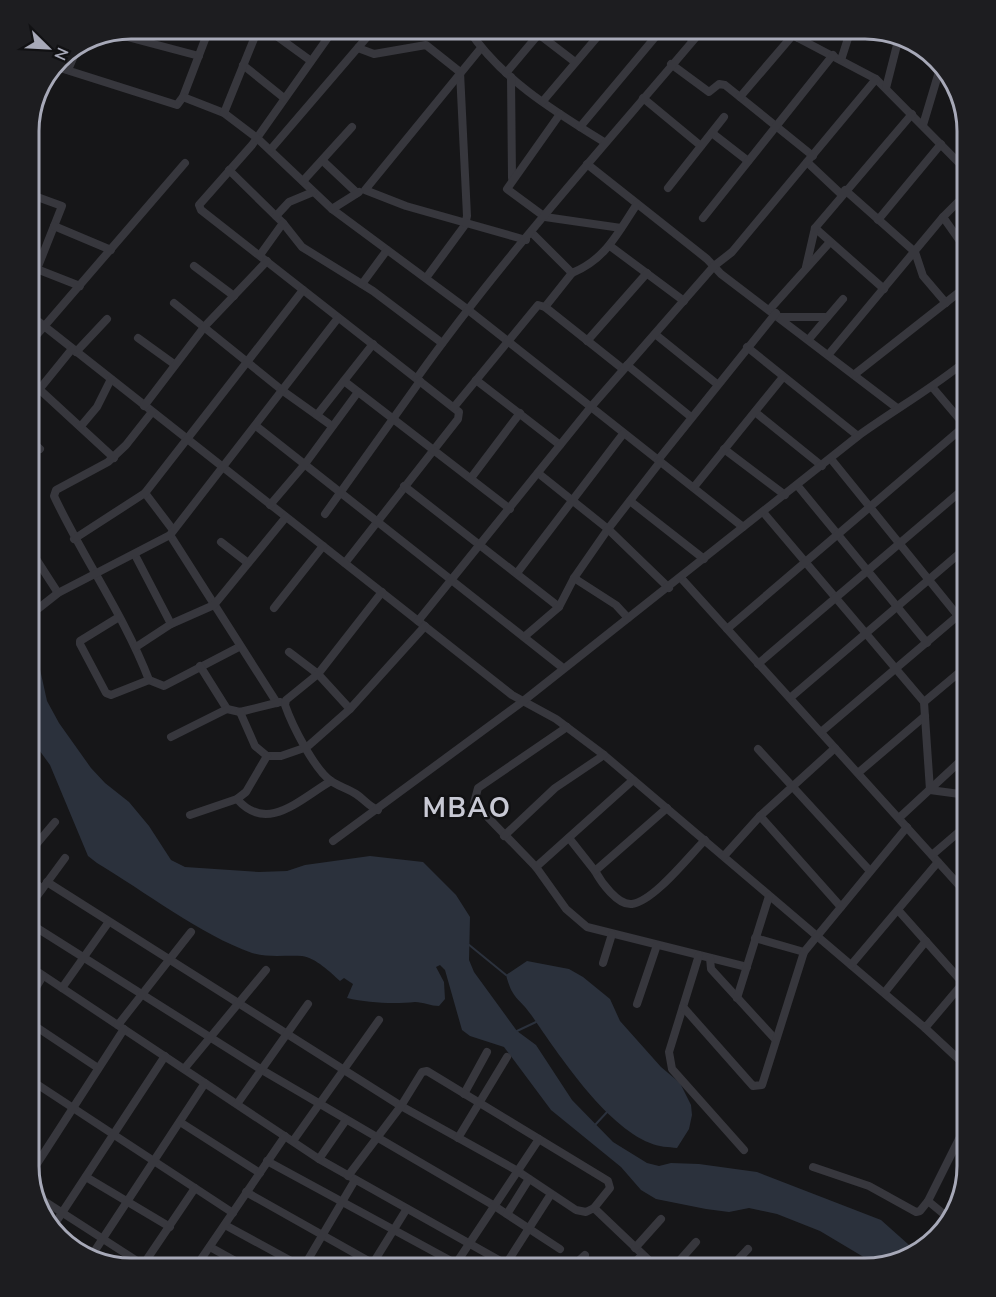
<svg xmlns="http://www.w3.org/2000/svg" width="996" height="1297" font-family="'Nunito Sans',sans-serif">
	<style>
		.water { fill: #2b313c }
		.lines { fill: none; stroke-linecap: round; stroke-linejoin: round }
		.stream { stroke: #2b313c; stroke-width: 2 }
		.street { stroke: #37373d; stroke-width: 8 }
		.labels { text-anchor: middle; stroke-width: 5; stroke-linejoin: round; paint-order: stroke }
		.district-label { font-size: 27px; font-weight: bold; letter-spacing: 1.5px; fill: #c8c9d4; stroke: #111113 }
		.rim { fill: none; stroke: #a7a9b8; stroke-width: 3 }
	</style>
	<rect width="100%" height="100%" fill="#161618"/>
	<g class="water">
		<path d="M29,641L36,651L47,701L59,723L91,768L105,783L129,802L149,826L171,860L185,867L259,872L287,871L305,865L370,856L423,862L456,895L470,917L469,960L474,972L517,1031L536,1045L572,1100L613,1142L647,1163L659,1166L671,1163L699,1164L757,1172L881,1220L918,1253L877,1265L820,1231L777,1214L749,1208L729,1212L706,1209L656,1199L641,1190L621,1167L551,1110L504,1047L470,1036L462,1030L445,970L440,965L436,967L444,982L445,999L439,1006C431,1006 423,1002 415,1002C394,1004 368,1003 347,998L353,984L344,978L340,981C330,972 316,958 302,956C285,955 269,958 252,953C201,935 144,891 97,863L88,856L50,765L29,736Z"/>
		<path d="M527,961L569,969L583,977L610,999L620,1021L661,1067L680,1083L691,1105L692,1115L689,1129L677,1148C669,1147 658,1147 650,1143C605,1125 559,1055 532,1016C519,997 513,1001 506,975Z"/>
	</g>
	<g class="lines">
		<g class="stream">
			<polyline points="468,944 506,975"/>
			<polyline points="517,1031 536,1022"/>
			<polyline points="595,1125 608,1111"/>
		</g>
		<g class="street">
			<polyline points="267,29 311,61"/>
			<polyline points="334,29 252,145 199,205 201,210 459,412 458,419 345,563"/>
			<path d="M468,29C501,79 554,111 604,142"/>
			<polyline points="532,29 575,62"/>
			<polyline points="680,29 693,40"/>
			<polyline points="781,29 876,79 967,171"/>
			<polyline points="116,34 199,56"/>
			<polyline points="798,38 801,29"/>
			<polyline points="358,48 374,54 426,45 460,72 467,216 465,225 426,278"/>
			<polyline points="481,48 365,190 406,206 526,240"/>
			<polyline points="841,60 851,29"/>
			<polyline points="671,64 709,92 719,84 725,85 813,156"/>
			<polyline points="243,65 284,98"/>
			<polyline points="54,66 177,105 183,97 209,29"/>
			<polyline points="68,70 77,49"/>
			<polyline points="506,73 543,29"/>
			<polyline points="511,77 512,178"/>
			<polyline points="886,88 899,37"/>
			<polyline points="183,97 224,113 257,138 332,209 467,309 743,527"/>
			<polyline points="740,97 793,35"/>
			<polyline points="643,98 701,146"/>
			<polyline points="543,101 604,29"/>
			<polyline points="224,113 258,29"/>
			<polyline points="560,114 507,189 545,217 621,228"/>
			<polyline points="923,125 941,65"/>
			<polyline points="580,127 662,29"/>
			<polyline points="712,133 748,161"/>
			<polyline points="271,149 374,29"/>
			<polyline points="323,161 357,193"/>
			<polyline points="807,162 841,194"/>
			<polyline points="587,164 707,259 721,274 897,408"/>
			<polyline points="962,166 967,148"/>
			<polyline points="229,170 283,223 302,247 373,291 442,343"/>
			<polyline points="303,181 352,127"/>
			<polyline points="668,188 724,117"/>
			<polyline points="845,190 915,252 923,276 946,303"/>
			<polyline points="29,194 62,206 37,269"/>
			<polyline points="332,209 359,192"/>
			<polyline points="276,216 289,202 313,192"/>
			<polyline points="943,217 967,251"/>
			<polyline points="703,218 833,55"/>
			<polyline points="878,220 941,144"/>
			<polyline points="54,226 111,250"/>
			<polyline points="815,228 884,289"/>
			<path d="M532,233L572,273C606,259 617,234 637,204"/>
			<polyline points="610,246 684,301"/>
			<polyline points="260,255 283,223"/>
			<polyline points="29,266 80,286"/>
			<polyline points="194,266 234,296"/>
			<polyline points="806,267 815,228 912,114"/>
			<polyline points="362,284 387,250"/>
			<polyline points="174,303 283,391 332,426"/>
			<polyline points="545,307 572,273"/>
			<polyline points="770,309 830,242"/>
			<polyline points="780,317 827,317"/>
			<polyline points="29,318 39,322 512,695 556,719 604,755 925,1028 963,983 967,987"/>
			<polyline points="655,334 717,384"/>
			<polyline points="138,338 174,364"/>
			<polyline points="809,339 843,299"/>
			<polyline points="587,341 647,273"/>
			<polyline points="29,344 185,163"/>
			<polyline points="747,347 858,436"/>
			<polyline points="76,352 107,319"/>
			<polyline points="829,354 943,217 967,193"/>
			<polyline points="627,365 691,417"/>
			<polyline points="855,374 967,286"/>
			<path d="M417,378C504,256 606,144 703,29"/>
			<polyline points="476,380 560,445"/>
			<polyline points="344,381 510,509"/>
			<polyline points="933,388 967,428"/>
			<polyline points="39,389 114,458"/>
			<polyline points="29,402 72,349"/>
			<polyline points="144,406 205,326 267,261"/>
			<polyline points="454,407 538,305 545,307 623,369"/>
			<path d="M152,412L126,445L108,462L56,490L54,496C83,558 124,615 149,680L164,686L239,647"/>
			<polyline points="755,412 822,466"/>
			<polyline points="317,415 373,344"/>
			<polyline points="81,426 97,407 111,379"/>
			<polyline points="256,426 563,668"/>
			<polyline points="29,439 40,449"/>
			<polyline points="724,449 785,495"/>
			<polyline points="831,459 967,627"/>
			<polyline points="658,460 776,313"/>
			<polyline points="538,473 608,529 669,588"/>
			<polyline points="471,478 520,413"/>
			<polyline points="797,485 927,643"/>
			<polyline points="404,486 559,607"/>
			<polyline points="694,487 783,377"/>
			<polyline points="145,493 173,530"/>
			<polyline points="630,501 704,559"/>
			<polyline points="270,505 305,464 358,392"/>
			<polyline points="763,512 924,702"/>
			<polyline points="325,514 420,381"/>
			<polyline points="170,535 277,703"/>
			<polyline points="74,539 145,493 303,290"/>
			<polyline points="221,542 248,563"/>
			<polyline points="29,548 58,593"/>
			<polyline points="135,555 171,624"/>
			<polyline points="517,573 623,434"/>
			<polyline points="574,578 616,605 628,618"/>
			<polyline points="681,578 967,894"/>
			<polyline points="29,605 39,608 58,593 170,535 338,318"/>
			<polyline points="274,608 323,546"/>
			<polyline points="119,617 80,641 80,644 106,693 111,695 149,680"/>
			<polyline points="418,621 590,408 714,266 732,252 876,79"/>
			<polyline points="727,629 967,424"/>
			<polyline points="524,637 559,607 574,578 608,529 660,462"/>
			<polyline points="136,647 171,624 214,605 286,517"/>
			<polyline points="289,652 318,674 350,709"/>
			<polyline points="758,664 967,486"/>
			<polyline points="200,666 227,709 240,712 280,702"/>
			<polyline points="790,698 967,547"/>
			<polyline points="240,712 255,746 267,756 281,756 307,747 315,740 350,709 425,626"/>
			<polyline points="567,727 478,788 474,803 536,867 566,909 587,927 747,967"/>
			<polyline points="821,732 967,608"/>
			<polyline points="171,737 227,709"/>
			<polyline points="758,749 870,871"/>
			<polyline points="858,773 925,716"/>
			<polyline points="930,790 924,702 967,666"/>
			<polyline points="930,790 967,795"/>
			<path d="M237,799C267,834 300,799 331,781"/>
			<path d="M667,808L595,871C601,882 618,906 632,904C654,901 689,856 705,840"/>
			<path d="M378,810C368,806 364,799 356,794C348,789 338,786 331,781C314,769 292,725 285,705L286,700L318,674L382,592"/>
			<polyline points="190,815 237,799 246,792 267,756"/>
			<polyline points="760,816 841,907"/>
			<polyline points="899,818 967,755"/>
			<polyline points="504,836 555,788 604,755"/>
			<polyline points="569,838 595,871"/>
			<path d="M333,841L522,702L858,436C894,410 933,388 967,360"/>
			<polyline points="29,853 55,822"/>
			<polyline points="932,855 967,825"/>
			<polyline points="724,856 760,816 835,748"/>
			<polyline points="536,867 633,780"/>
			<polyline points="29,877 42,889"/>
			<polyline points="47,882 401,1106 516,1170 576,1210 586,1212 594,1208 657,1268"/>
			<polyline points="29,907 65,858"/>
			<polyline points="898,910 963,983"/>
			<polyline points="29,923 262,1070 493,1205 560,1249"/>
			<polyline points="755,938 804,952"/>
			<polyline points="699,955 669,1052 672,1069 744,1150"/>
			<polyline points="710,958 711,969 775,1039"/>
			<polyline points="603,963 612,934"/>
			<polyline points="851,965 938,862"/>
			<polyline points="29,966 319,1159 513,1268"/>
			<polyline points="62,988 108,923"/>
			<polyline points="885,992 926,941"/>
			<polyline points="737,998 769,896"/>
			<polyline points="29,999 43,976"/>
			<polyline points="637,1004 657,945"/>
			<polyline points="683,1007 753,1086 762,1085 804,952 907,827"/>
			<polyline points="29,1022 98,1068"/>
			<polyline points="118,1025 191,932"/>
			<polyline points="925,1028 967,1067"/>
			<polyline points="184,1069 266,970"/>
			<polyline points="29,1079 233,1213"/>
			<polyline points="464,1094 487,1052"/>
			<polyline points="237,1104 308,1004"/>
			<polyline points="180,1122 260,1173"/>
			<polyline points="458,1138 507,1057"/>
			<polyline points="293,1141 379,1020"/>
			<polyline points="319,1159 346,1120"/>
			<polyline points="267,1161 464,1268"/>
			<polyline points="813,1167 869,1186 916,1212 920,1211 928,1201 967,1123"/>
			<polyline points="31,1173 124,1029"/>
			<polyline points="348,1176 401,1106 422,1072 427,1071 608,1181 610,1188 594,1208"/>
			<polyline points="86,1177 170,1227"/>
			<polyline points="246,1192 381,1268"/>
			<polyline points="38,1197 148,1268"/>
			<polyline points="928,1201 951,1220"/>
			<polyline points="507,1214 529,1179"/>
			<polyline points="225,1225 304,1268"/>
			<polyline points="52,1228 165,1056"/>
			<polyline points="210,1247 248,1268"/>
			<polyline points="635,1248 661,1219"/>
			<polyline points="90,1258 205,1083"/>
			<polyline points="506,1264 551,1194"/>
			<polyline points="141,1268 195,1188"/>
			<polyline points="195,1268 285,1136"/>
			<polyline points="303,1268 355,1180"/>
			<polyline points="370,1268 406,1210"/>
			<polyline points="453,1268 539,1139"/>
			<polyline points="571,1268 585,1255"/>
			<polyline points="629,1268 642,1255"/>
			<polyline points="673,1268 696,1242"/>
			<polyline points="730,1268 748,1249"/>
			<polyline points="770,1268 773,1265"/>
		</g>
	</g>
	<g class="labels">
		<g class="district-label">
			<text x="467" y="817">MBAO</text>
		</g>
	</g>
	<path d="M0 0H996V1297H0ZM131 39H865A92 92 0 0 1 957 131V1166A92 92 0 0 1 865 1258H131A92 92 0 0 1 39 1166V131A92 92 0 0 1 131 39Z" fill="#1d1d20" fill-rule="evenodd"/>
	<path class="rim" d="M131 39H865A92 92 0 0 1 957 131V1166A92 92 0 0 1 865 1258H131A92 92 0 0 1 39 1166V131A92 92 0 0 1 131 39Z"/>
	<g transform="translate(48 48) rotate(114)" stroke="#111113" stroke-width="4.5" paint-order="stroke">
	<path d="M0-4.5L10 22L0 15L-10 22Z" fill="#a7a9b8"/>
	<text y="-9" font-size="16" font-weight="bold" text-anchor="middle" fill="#a7a9b8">N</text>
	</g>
</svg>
